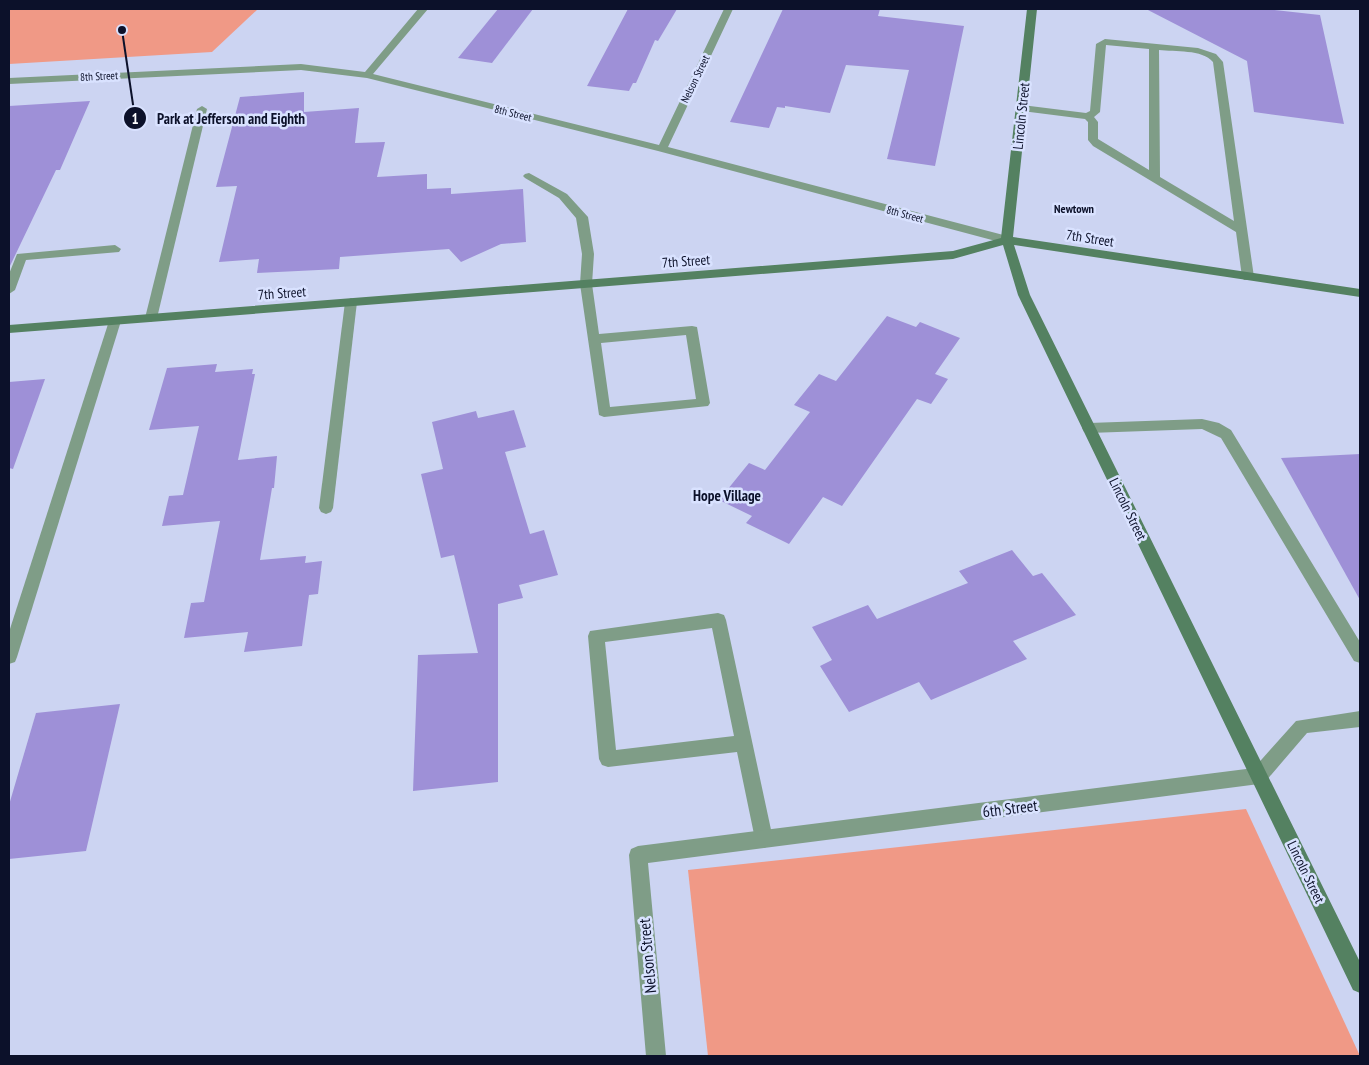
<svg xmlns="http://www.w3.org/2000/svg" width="1369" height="1065" font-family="'PT Sans Narrow',sans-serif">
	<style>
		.green { fill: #f09986 }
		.building { fill: #9e90d7 }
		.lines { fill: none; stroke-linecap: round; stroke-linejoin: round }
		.lane { fill: #7f9d87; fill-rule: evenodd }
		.street { fill: #7f9d87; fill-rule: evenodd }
		.secondary { fill: #548161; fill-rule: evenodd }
		.labels { text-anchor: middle; stroke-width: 5; stroke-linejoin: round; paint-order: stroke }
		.far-street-label { font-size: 11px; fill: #0c112a; stroke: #d9e2ff }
		.far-neighbourhood-label { font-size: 12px; font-weight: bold; fill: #0c112a; stroke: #d9e2ff }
		.street-label { font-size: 14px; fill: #0c112a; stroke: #d9e2ff }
		.neighbourhood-label { font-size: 15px; font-weight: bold; fill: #0c112a; stroke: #d9e2ff }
		.near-street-label { font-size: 16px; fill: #0c112a; stroke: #d9e2ff }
		.leader { fill: none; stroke: #0c112a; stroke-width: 2 }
		.callout-dot { fill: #0c112a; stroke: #d9e2ff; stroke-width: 2 }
		.mark-label { font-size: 15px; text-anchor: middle; font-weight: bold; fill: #fff }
		.callout-label { font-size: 15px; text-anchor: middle; font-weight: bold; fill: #0c112a; stroke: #d9e2ff; stroke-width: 5; stroke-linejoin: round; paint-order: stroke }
	</style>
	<rect width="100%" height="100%" fill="#ccd4f2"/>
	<g class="green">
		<polygon points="9,9 258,9 212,52 9,64"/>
		<polygon points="1246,809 1360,1056 708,1056 688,870"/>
	</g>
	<g class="building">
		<polygon points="498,9 533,9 492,63 458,58"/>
		<polygon points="628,9 677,9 658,41 655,40 636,83 633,83 629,91 587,86"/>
		<polygon points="783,9 880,9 878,16 964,26 935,166 887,159 909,70 846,65 830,113 785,106 785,108 777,107 769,128 730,122"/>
		<polygon points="1146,9 1266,9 1320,15 1344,124 1254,112 1247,61"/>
		<polygon points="304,92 304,112 359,108 355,143 385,142 377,177 427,174 427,189 451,188 451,194 523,189 526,242 501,244 461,262 449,249 340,257 339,269 257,273 259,259 219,262 237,186 216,187 240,97"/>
		<polygon points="90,101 60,170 56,170 9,268 9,106"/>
		<polygon points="887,316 916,327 920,322 960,338 935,374 948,379 931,404 917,399 842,506 823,497 789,544 746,523 752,516 719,500 749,463 765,470 810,412 794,405 819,374 836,381"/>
		<polygon points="217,364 215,372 253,369 252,374 255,374 238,460 277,456 274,488 272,488 260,560 306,556 305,563 322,561 318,594 309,595 302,646 244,652 248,632 184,638 191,603 204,602 220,521 162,526 169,496 183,495 199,426 149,430 167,368"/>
		<polygon points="45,379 13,469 9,468 9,382"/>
		<polygon points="514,410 526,447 505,452 530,534 544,530 558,575 519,585 523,598 498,604 498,782 413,791 418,655 478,653 454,555 441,558 421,474 443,469 432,422 476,411 478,418"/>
		<polygon points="1360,454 1360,600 1281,458"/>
		<polygon points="1012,550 1033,576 1042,573 1076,615 1013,641 1027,659 931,700 919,682 849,712 820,666 832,660 812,627 868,605 877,619 968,583 959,571"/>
		<polygon points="120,704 86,851 9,859 9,805 36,713"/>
	</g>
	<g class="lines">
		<g class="lane">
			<path d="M1105,39L1198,48L1216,54L1223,62L1254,277L1252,280H1244L1242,277L1236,232L1093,146L1088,140V122L1085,119L1022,111L1017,108L1022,105L1086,113L1090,111L1096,44ZM1106,45L1149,49V170L1098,139V122L1094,117L1100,112ZM1159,50C1175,52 1202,49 1213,62L1234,221L1160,177Z"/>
			<polygon points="202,106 207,109 157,318 151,322 145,318 197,109"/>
			<path d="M529,173L567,194L588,217L594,254L592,284L599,334L692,326L697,327L710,403L708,406L604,417L599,415L580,284L582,254L576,218L559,198L525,178L523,176L525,174ZM686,335L696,399L610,407L601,343Z"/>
			<polygon points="115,245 121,249 119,252 26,260 15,290 9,294 9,274 17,254"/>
			<polygon points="351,298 357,302 333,508 331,512 326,514 321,512 319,508 345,302"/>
			<polygon points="115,317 121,321 17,657 15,662 9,664 9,632 109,321"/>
			<polygon points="1202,419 1219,423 1231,430 1360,642 1360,663 1354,661 1221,438 1202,429 1089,433 1084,432 1082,428 1084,424 1089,423"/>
			<path d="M718,613L724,615L726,620L773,839L771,845L764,848L757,845L755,839L737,752L608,767L602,765L599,759L588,636L590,631ZM712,628L734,736L616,750L605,642Z"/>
		</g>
		<g class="street">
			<polygon points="418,9 428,9 373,74 659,145 724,9 733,9 668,147 1011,237 1013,240 1007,244 658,151 367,78 301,70 9,84 9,78 301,64 365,72"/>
			<polygon points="1360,711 1360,727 1307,733 1265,782 1259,784 648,863 666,1056 646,1056 629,855 631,849 638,846 1254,768 1296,721"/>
		</g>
		<polygon class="secondary" points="1027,9 1037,9 1013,237 1360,289 1360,297 1014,245 1030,295 1360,962 1360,993 1353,990 1018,295 1003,245 953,259 9,333 9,325 953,251 1001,238"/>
	</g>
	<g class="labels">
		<g class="far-street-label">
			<text transform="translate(99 76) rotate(-3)" y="4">8th Street</text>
			<text transform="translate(695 79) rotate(-64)" y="4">Nelson Street</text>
			<text transform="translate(513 113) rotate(14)" y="4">8th Street</text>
			<text transform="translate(905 214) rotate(15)" y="4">8th Street</text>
		</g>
		<g class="far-neighbourhood-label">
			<text x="1074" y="213">Newtown</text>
		</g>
		<g class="street-label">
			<text transform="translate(1021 116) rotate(-84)" y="5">Lincoln Street</text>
			<text transform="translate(1090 238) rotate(9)" y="5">7th Street</text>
			<text transform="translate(686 261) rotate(-4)" y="5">7th Street</text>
			<text transform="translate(282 293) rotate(-4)" y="5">7th Street</text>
			<text transform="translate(1128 509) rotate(64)" y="5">Lincoln Street</text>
			<text transform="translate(1306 872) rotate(64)" y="5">Lincoln Street</text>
		</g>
		<g class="neighbourhood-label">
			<text x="727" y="501">Hope Village</text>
		</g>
		<g class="near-street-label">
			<text transform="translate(1010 808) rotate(-7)" y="6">6th Street</text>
			<text transform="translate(647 956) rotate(-95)" y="6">Nelson Street</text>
		</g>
	</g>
	<path class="leader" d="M122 30L135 118"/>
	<g class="callout-dot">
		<circle cx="122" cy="30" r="5"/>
		<circle cx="135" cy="118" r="12"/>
	</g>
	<g class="mark-label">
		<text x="135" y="124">1</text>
	</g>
	<g class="callout-label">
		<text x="231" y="124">Park at Jefferson and Eighth</text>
	</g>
	<rect width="1369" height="1065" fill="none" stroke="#0c112a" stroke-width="20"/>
</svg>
